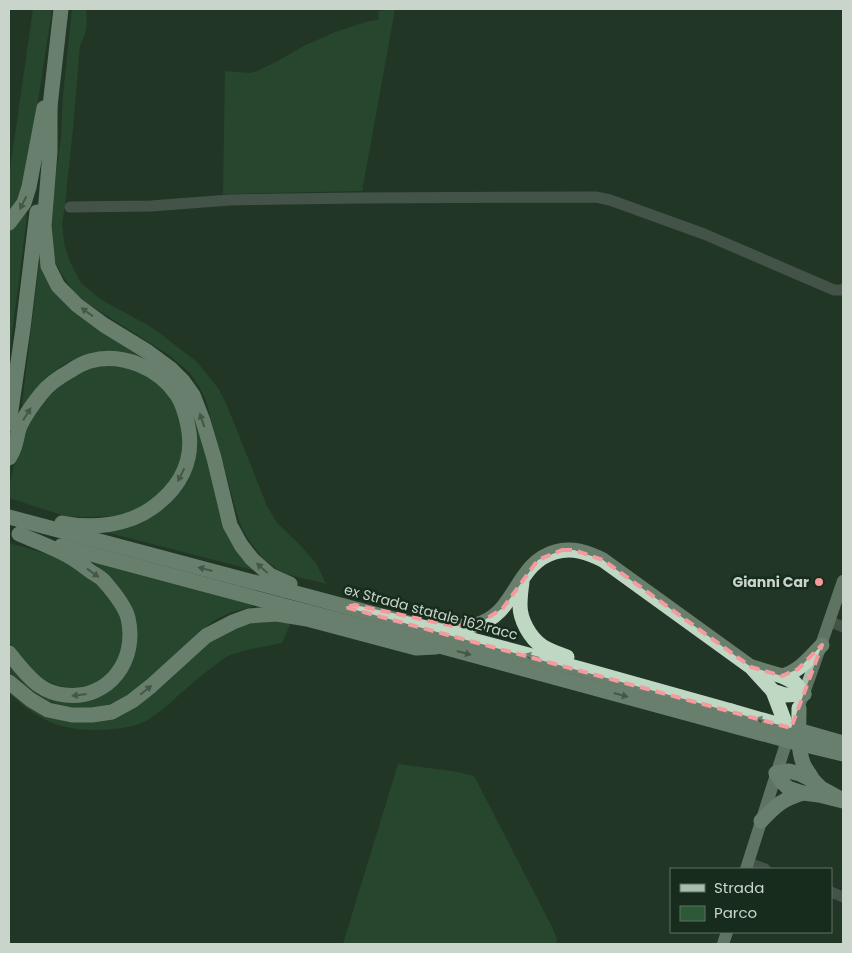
<svg xmlns="http://www.w3.org/2000/svg" width="852" height="953" font-family="Poppins,sans-serif">
	<style>
		.green { fill: #2c5938 }
		.lines { fill: none; stroke-linecap: round; stroke-linejoin: round }
		.minor { stroke: #6d776f; stroke-width: 11 }
		.major { stroke: #a8bdac; stroke-width: 12 }
		.highway { stroke: #bfd8c4; stroke-width: 15 }
		.highway-bridge { stroke: #bfd8c4; stroke-width: 15 }
		.oneway { fill: #6c8270 }
		.marked { fill: none; stroke: #f59b9d; stroke-width: 4; stroke-dasharray: 10 6; stroke-linejoin: round }
		.poi-dot { fill: #f59b9d; stroke: #182c1d; stroke-width: 2 }
		.labels { text-anchor: middle; stroke-width: 5; stroke-linejoin: round; paint-order: stroke }
		.poi-label { font-size: 14px; font-weight: bold; fill: #c9d5cb; stroke: #182c1d; text-anchor: end }
		.street-label { font-size: 14px; fill: #c9d5cb; stroke: #182c1d }
	</style>
	<rect width="100%" height="100%" fill="#223627"/>
	<g class="green">
		<polygon points="33,9 52,9 27,173 17,203 9,211 9,177"/>
		<path d="M72,9H86C87,22 87,33 80,45L73,128L65,204L62,225L65,248L71,264L81,283L100,299L153,328L197,362L218,388L226,403L267,506L277,523L299,544L316,563L326,584C313,580 298,578 285,573C264,564 247,541 239,521L206,401L200,388L190,373L169,355L90,305L75,293L66,281L57,266L53,255L51,242V211L61,137L63,95Z"/>
		<polygon points="395,9 362,191 223,194 225,71 249,73 255,72 276,62 304,46 335,32 369,21 379,20 378,11"/>
		<polygon points="26,213 27,216 9,358 9,231 16,224"/>
		<path d="M40,257C49,279 61,298 79,313C90,323 102,328 114,335C135,347 165,364 180,382C186,390 191,399 195,408L227,523C234,540 243,552 255,566V568L253,570L98,530C128,530 155,520 175,496C188,480 195,461 196,440C198,396 168,363 126,355C116,353 105,351 96,353C65,358 40,379 24,405L22,404Z"/>
		<polygon points="98,365 122,365 144,372 168,393 179,412 183,444 179,465 169,484 145,506 125,514 114,516 84,517 65,516 9,498 9,488 19,441 27,423 51,390 79,372"/>
		<polygon points="9,543 51,555 73,566 95,582 113,603 121,617 124,642 115,665 104,677 90,685 74,688 58,686 43,679 36,674 9,642"/>
		<path d="M90,560L255,606L231,612L213,621L138,689C127,696 116,703 103,706C81,711 55,707 36,694C27,687 18,679 9,673V661L29,682L84,698L136,647L137,638L135,618L108,575Z"/>
		<path d="M292,620L282,643C263,647 243,649 226,657C222,659 218,663 214,666C193,681 175,700 155,715C143,725 128,728 112,729C67,733 42,724 9,693V689L96,721L212,638L242,622Z"/>
		<polygon points="398,764 458,772 474,776 552,927 557,939 556,944 343,944"/>
	</g>
	<g class="lines">
		<g class="minor">
			<polyline points="70,207 151,206 230,200 357,198 596,197 610,200 704,234 834,290 842,290 843,289"/>
			<polyline points="829,621 843,627"/>
			<polyline points="748,863 765,869"/>
			<polyline points="831,892 843,897"/>
		</g>
		<g class="major">
			<path d="M801,701C816,661 829,621 843,581"/>
			<polyline points="746,869 790,731"/>
			<polyline points="723,944 727,932"/>
		</g>
		<g class="highway">
			<polyline points="50,106 50,152 44,226 48,266 58,286 77,305 104,325 148,352 171,369 183,381 193,395 203,421 214,458 230,525 241,545 252,559 270,575 290,584"/>
			<polyline points="49,115 61,9"/>
			<polyline points="9,223 24,203 29,187 44,108"/>
			<polyline points="9,424 23,328 37,212"/>
			<path d="M9,458C11,455 13,452 14,448C17,441 17,433 20,426C25,415 33,404 41,394C48,385 59,377 70,371C76,367 83,363 90,361C122,352 159,368 177,395C183,404 186,416 188,426C195,460 180,488 152,508C127,526 92,529 62,523"/>
			<polyline points="9,517 581,669 731,711"/>
			<polyline points="61,546 281,605"/>
			<path d="M522,582C521,589 520,598 520,605C520,620 530,638 542,646C550,651 559,654 567,657"/>
			<path d="M441,623C452,626 463,628 475,625C516,616 515,563 555,552C572,547 587,552 603,560L751,667L773,691L785,695L804,694"/>
			<path d="M9,653C17,663 29,679 40,686C47,691 56,694 65,695C109,700 138,660 128,618C125,606 111,589 103,580C99,576 94,574 90,571C85,567 80,563 75,560C58,549 37,542 19,534"/>
			<polyline points="752,667 782,676 794,682 804,694"/>
			<path d="M782,676C800,671 809,658 822,645"/>
			<polyline points="9,682 31,700 48,710 72,715 92,715 112,712 132,701 151,686 206,636 233,622 249,616 261,615 277,614 307,619 416,648 436,647"/>
			<polyline points="773,691 784,720 788,737"/>
			<path d="M799,708C799,726 797,746 803,763C805,769 810,774 813,780"/>
			<polyline points="843,800 821,788 814,781 800,774 789,771 776,773 782,782 788,788 803,793 819,795 843,801"/>
			<path d="M761,821C777,804 782,800 803,793"/>
		</g>
		<g class="highway-bridge">
			<polyline points="281,605 443,647 793,742 843,754"/>
			<polyline points="731,711 843,743"/>
		</g>
	</g>
	<defs><path id="oneway-solid" d="M-6-.8H1V-3.2L6.5 0L1 3.2V.8H-6Z" transform="scale(1.25)"/></defs>
	<g class="oneway">
		<use href="#oneway-solid" transform="translate(23 203) rotate(117)"/>
		<use href="#oneway-solid" transform="translate(87 312) rotate(-144)"/>
		<use href="#oneway-solid" transform="translate(27 414) rotate(-58)"/>
		<use href="#oneway-solid" transform="translate(202 420) rotate(-109)"/>
		<use href="#oneway-solid" transform="translate(181 475) rotate(117)"/>
		<use href="#oneway-solid" transform="translate(262 568) rotate(-138)"/>
		<use href="#oneway-solid" transform="translate(205 569) rotate(-165)"/>
		<use href="#oneway-solid" transform="translate(93 573) rotate(36)"/>
		<use href="#oneway-solid" transform="translate(464 653) rotate(15)"/>
		<use href="#oneway-solid" transform="translate(532 656) rotate(-165)"/>
		<use href="#oneway-solid" transform="translate(146 690) rotate(-39)"/>
		<use href="#oneway-solid" transform="translate(79 695) rotate(173)"/>
		<use href="#oneway-solid" transform="translate(621 695) rotate(15)"/>
		<use href="#oneway-solid" transform="translate(763 720) rotate(-164)"/>
	</g>
	<path d="M0 0H852V953H0ZM562,550H574L603,560L751,667L782,676L798,669L822,645L791,728L345,607L355,605L453,626L477,625L503,608L538,560Z" fill="#223627" fill-opacity=".55" fill-rule="evenodd"/>
	<path class="marked" d="M562,550H574L603,560L751,667L782,676L798,669L822,645L791,728L345,607L355,605L453,626L477,625L503,608L538,560Z"/>
	<circle class="poi-dot" cx="819" cy="582" r="5"/>
	<g class="labels">
		<g class="poi-label">
			<text x="809" y="587">Gianni Car</text>
		</g>
		<g class="street-label">
			<text transform="translate(431 612) rotate(15)" y="5">ex Strada statale 162 racc</text>
		</g>
	</g>
	<rect width="852" height="953" fill="none" stroke="#c9d5cb" stroke-width="20"/>
	<rect x="670" y="868" width="162" height="65" fill="#182c1d" stroke="#5f7063"/>
	<rect x="680" y="884" width="25" height="8" fill="#a8bdac" stroke="#5f7063"/>
	<text x="714" y="893" font-size="15" fill="#c9d5cb">Strada</text>
	<rect x="680" y="906" width="25" height="15" fill="#2c5938" stroke="#5f7063"/>
	<text x="714" y="918" font-size="15" fill="#c9d5cb">Parco</text>
</svg>
